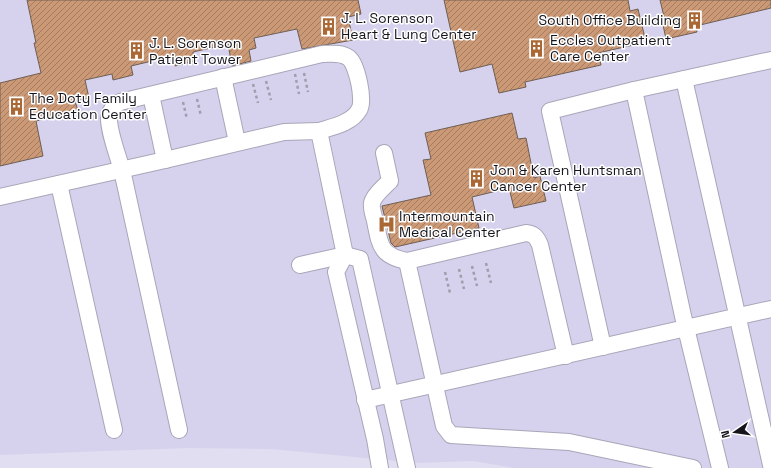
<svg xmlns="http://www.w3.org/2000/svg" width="771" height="468" font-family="'Space Grotesk',sans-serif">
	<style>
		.built { fill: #d6d2ed }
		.building { fill: url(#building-hatch); stroke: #6e5e53 }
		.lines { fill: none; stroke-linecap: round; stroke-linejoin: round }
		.minor-casing { stroke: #a8a6b9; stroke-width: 18 }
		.path { stroke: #a09ead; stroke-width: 2.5; stroke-dasharray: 3 3; stroke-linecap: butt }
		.minor { stroke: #fff; stroke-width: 16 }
		.labels { text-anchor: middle; stroke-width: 3; stroke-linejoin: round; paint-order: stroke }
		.poi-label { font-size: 14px; fill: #16151c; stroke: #fff; text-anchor: start }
	</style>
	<defs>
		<pattern id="building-hatch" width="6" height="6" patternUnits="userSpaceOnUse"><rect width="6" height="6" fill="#cc9976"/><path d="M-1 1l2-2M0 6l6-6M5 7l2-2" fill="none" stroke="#a57c60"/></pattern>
	</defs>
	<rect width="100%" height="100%" fill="#e1def2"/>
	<polygon class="built" points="0,0 771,0 771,468 514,468 473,461 418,463 271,449 187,448 0,455"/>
	<g class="building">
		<polygon points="27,0 358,0 361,14 348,17 353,40 302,49 297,29 254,38 256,48 249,50 251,61 232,66 228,44 193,52 195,61 175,66 173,56 131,66 133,75 113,80 112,74 85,80 89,98 75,101 78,111 36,121 43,156 0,166 0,83 41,73 34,43 36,43"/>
		<polygon points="444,0 628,0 630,11 638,9 645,38 641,39 642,43 598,53 601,65 525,82 526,87 499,93 492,64 460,72"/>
		<polygon points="660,0 771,0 771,8 696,26 697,32 666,39 663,25 666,25"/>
		<polygon points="512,113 518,139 526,138 534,178 540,176 546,201 514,208 509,188 472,197 479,228 395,247 391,243 382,206 431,195 423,160 431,159 425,133"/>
	</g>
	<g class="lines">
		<defs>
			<g id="minor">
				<polyline points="223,77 237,142"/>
				<polyline points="684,79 771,465"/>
				<polyline points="151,95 165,160"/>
				<path d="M384,153L390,181C384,187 374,195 372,203C371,209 374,216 375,221C380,245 380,256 407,261"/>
				<polyline points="59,184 114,430"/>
				<polyline points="0,197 165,160 284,132 319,131 345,255 336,272 375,439 380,468"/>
				<polyline points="300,265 345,255 360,259 407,468"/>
				<polyline points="603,347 550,111 634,90"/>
				<path d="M566,356L540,245C537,238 535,234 526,233L407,261L444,426L451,435L569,442L693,468"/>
				<polyline points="365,400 771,309"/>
				<path d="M179,430L122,170C118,156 108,130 109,117C110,110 115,105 120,102L322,54C331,54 341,52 349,58C357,65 365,101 359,110C352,123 332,127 319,131"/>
				<polyline points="720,468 683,316 634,90 771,60"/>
			</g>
		</defs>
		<use href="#minor" class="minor-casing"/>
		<g class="path">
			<polyline points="304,73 308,92"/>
			<polyline points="295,74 299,94"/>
			<polyline points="266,81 271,100"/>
			<polyline points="253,84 258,103"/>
			<polyline points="197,99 201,116"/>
			<polyline points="183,102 187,119"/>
			<polyline points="486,263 491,283"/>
			<polyline points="472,266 477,286"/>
			<polyline points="459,269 464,289"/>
			<polyline points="445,272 450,293"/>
		</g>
		<use href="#minor" class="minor"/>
	</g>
	<defs>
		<symbol id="building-bare" viewBox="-9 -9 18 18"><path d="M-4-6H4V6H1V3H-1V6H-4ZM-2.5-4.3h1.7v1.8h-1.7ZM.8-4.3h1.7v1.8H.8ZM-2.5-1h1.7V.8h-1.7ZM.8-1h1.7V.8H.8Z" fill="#aa6835" stroke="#fff" stroke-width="2.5" paint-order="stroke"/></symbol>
		<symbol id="hospital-bare" viewBox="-9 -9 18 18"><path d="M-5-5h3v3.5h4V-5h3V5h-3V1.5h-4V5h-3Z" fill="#aa6835" stroke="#fff" stroke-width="2.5" paint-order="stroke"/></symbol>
	</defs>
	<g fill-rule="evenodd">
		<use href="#building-bare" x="682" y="8" width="25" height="25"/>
		<use href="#building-bare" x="316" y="14" width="25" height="25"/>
		<use href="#building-bare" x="524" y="36" width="25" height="25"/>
		<use href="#building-bare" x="124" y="38" width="25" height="25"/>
		<use href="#building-bare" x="4" y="94" width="25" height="25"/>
		<use href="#building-bare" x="464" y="166" width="25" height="25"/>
		<use href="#hospital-bare" x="374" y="212" width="25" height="25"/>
	</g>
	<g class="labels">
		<g class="poi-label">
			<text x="341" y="23">J. L. Sorenson<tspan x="341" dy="16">Heart &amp; Lung Center</tspan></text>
			<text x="681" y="25" text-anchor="end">South Office Building</text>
			<text x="550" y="45">Eccles Outpatient<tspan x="550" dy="16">Care Center</tspan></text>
			<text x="149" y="48">J. L. Sorenson<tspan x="149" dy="16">Patient Tower</tspan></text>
			<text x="29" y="103">The Doty Family<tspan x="29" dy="16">Education Center</tspan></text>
			<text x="490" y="175">Jon &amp; Karen Huntsman<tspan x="490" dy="16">Cancer Center</tspan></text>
			<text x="399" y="221">Intermountain<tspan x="399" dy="16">Medical Center</tspan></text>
		</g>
	</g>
	<g transform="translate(735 432) rotate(257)" stroke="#ffffff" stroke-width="3" paint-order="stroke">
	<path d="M0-3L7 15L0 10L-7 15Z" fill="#16151c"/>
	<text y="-6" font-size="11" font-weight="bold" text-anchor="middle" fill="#16151c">N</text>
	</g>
</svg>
